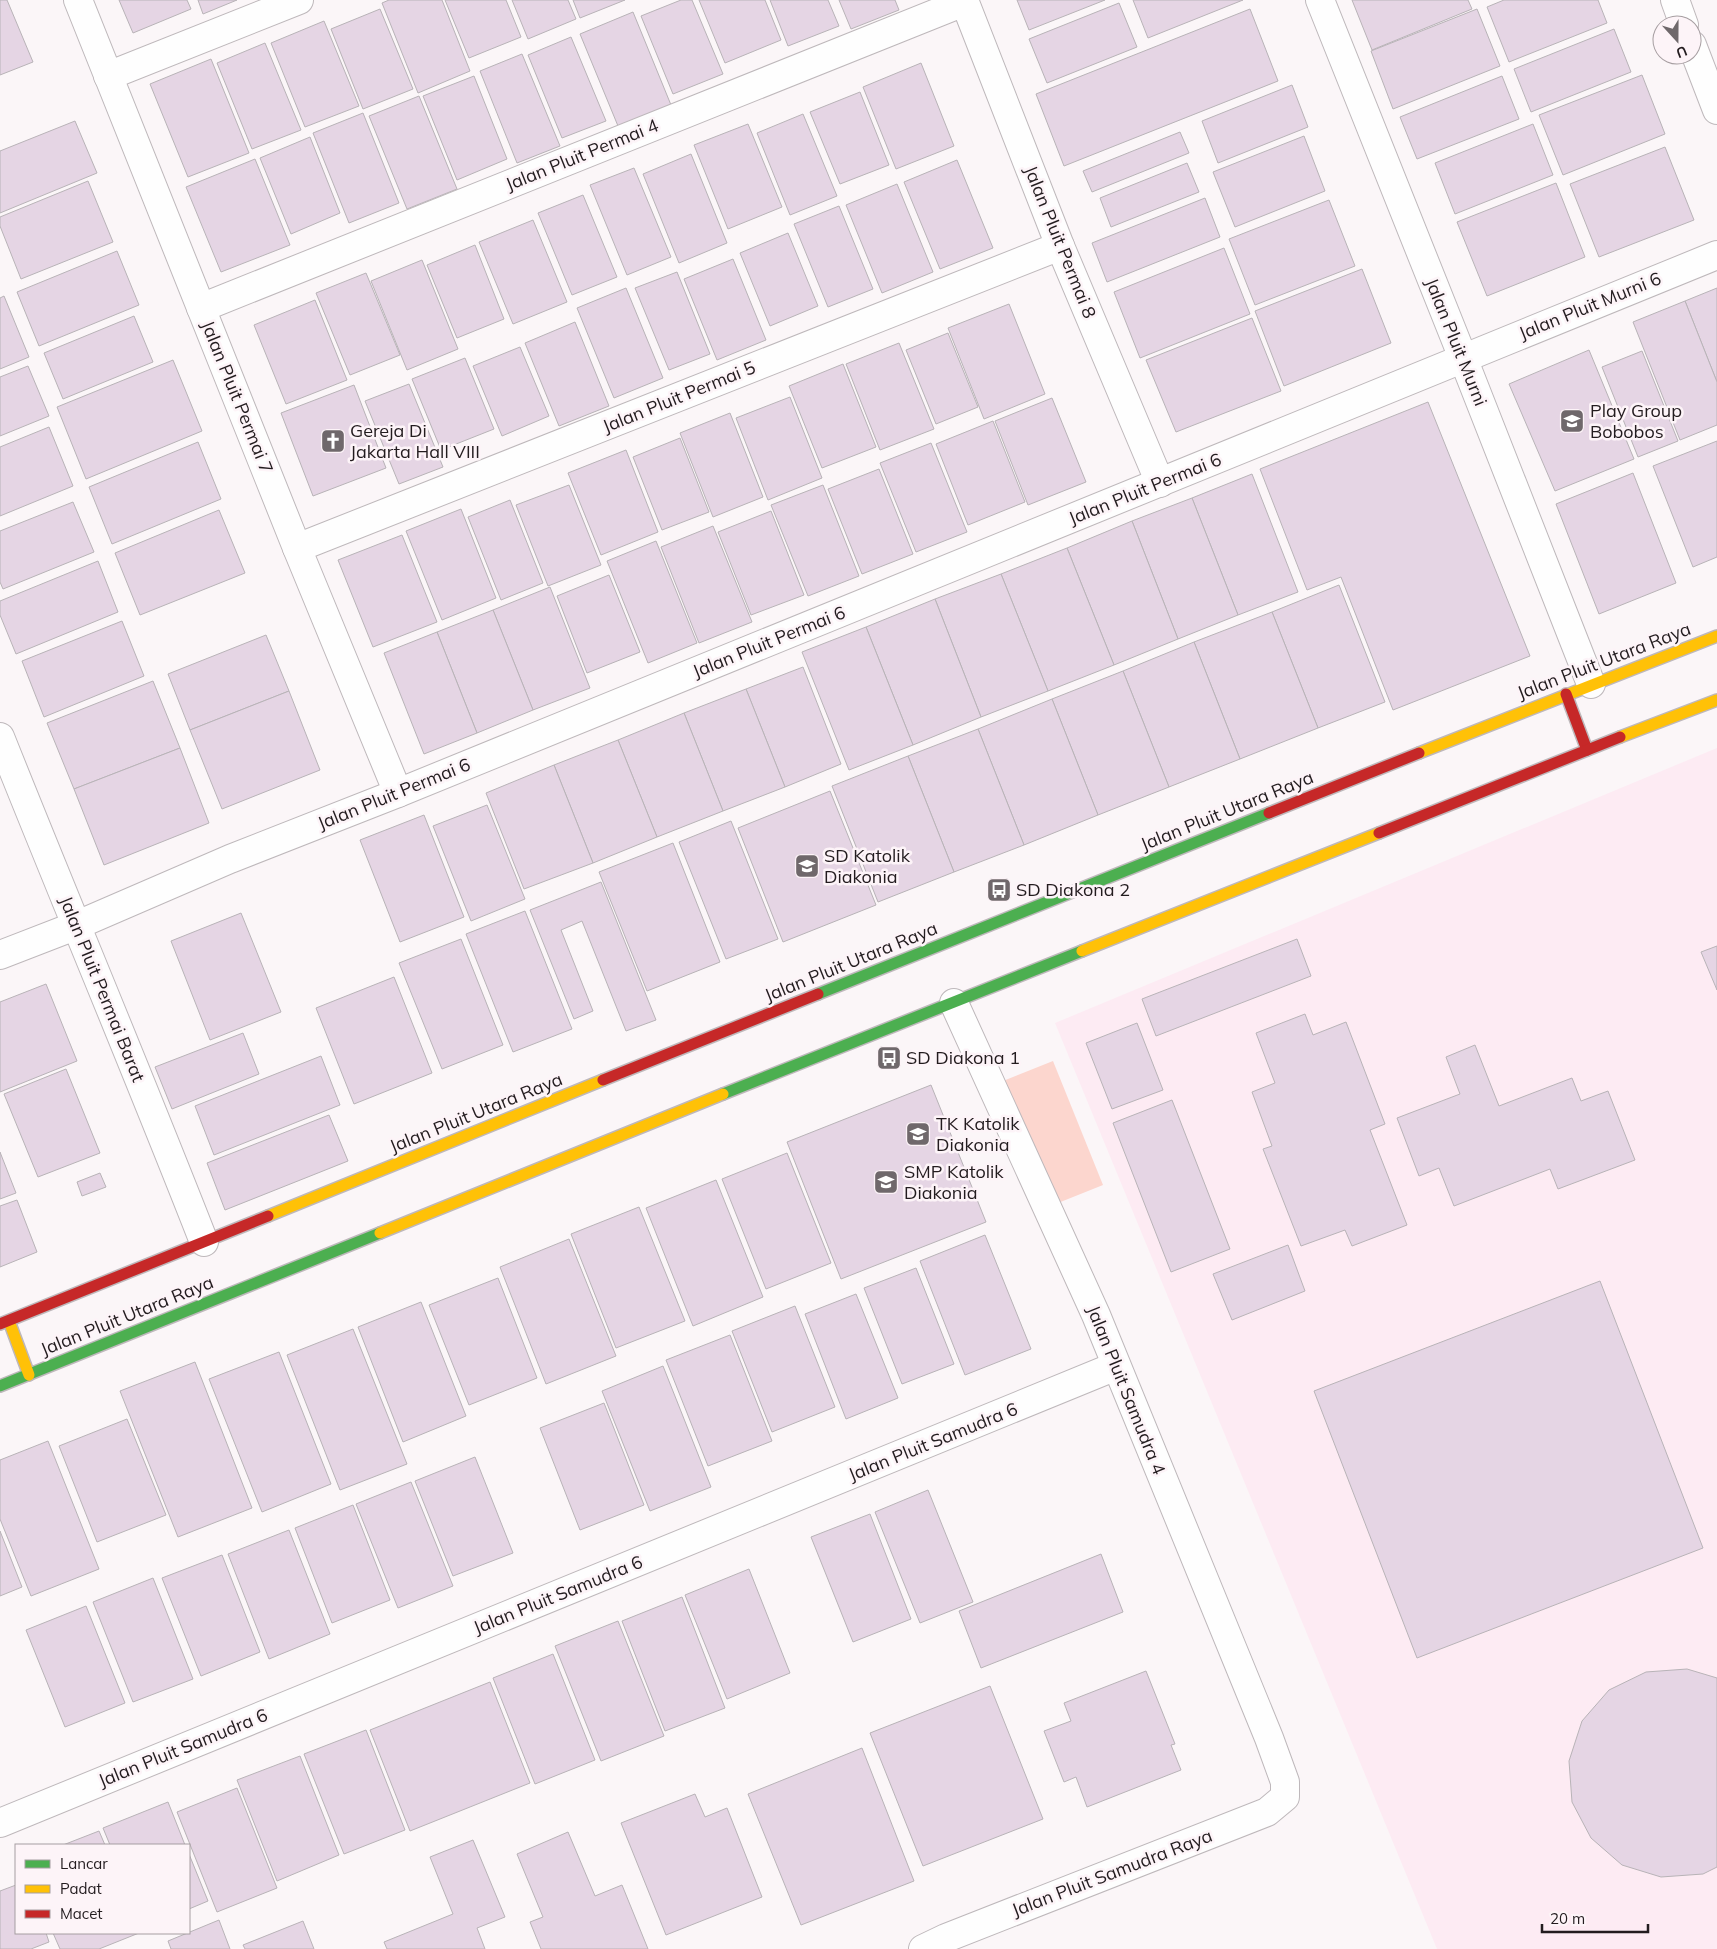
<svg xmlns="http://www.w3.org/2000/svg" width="1717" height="1949" font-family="Mulish,sans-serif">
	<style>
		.built { fill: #fdebf3 }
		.green { fill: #fcd6ce }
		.building { fill: #e5d5e4; stroke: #b8b3b7 }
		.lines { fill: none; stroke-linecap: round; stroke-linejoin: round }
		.street-casing { stroke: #beb8bb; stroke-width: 30 }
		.fast-casing { stroke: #beb8bb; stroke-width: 14 }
		.slow-casing { stroke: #beb8bb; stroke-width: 14 }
		.jam-casing { stroke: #beb8bb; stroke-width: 14 }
		.street { stroke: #fefefe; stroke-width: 28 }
		.fast { stroke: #4caf50; stroke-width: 11 }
		.slow { stroke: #ffc107; stroke-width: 11 }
		.jam { stroke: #c62828; stroke-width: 11 }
		.labels { text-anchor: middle; stroke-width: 5; stroke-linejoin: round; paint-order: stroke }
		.street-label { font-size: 18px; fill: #231c1f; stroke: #fdf4f8 }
		.poi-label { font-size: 18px; fill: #231c1f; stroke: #fdf4f8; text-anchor: start }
	</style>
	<rect width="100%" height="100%" fill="#fbf6f8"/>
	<polygon class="built" points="1717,748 1717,1949 1437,1949 1055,1023"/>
	<polygon class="green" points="1053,1061 1103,1185 1048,1207 998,1083"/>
	<g class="building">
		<polygon points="0,0 7,0 33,62 0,75"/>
		<polygon points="119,0 187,0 191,9 133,33"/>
		<polygon points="198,0 237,0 203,14"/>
		<polygon points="389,0 442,0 470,71 418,93 382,3"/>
		<polygon points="445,0 506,0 521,37 469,58"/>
		<polygon points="512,0 568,0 576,19 528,39"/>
		<polygon points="573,0 625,0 580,18"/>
		<polygon points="681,0 692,0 723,74 673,94 641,16"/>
		<polygon points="699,0 765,0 781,40 725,63"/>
		<polygon points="770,0 828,0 839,26 788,46"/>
		<polygon points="839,0 895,0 899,10 851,29"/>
		<polygon points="1017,0 1105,0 1029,30"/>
		<polygon points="1133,0 1243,0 1148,38"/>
		<polygon points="1352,0 1468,0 1472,9 1372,50"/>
		<polygon points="1504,0 1598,0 1607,23 1509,62 1487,7"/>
		<polygon points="1119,3 1137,47 1047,83 1029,39"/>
		<polygon points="380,9 413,89 363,109 331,29"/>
		<polygon points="1250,9 1278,81 1064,166 1036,94"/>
		<polygon points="1477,9 1500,66 1393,109 1371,51"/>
		<polygon points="633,12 671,105 618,126 580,34"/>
		<polygon points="324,21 359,106 305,127 271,43"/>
		<polygon points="1614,29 1631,72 1531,112 1514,69"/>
		<polygon points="571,37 606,121 562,138 528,55"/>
		<polygon points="265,43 301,130 252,149 217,63"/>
		<polygon points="522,54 560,146 517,163 480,71"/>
		<polygon points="211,59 249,153 188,177 150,84"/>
		<polygon points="921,63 954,146 896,169 863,87"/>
		<polygon points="1642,75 1665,134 1563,175 1539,115"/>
		<polygon points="474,76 507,159 457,180 423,96"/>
		<polygon points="1502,76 1519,119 1417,159 1400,117"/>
		<polygon points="1292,85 1308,127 1218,163 1202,121"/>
		<polygon points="860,92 889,165 840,184 810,112"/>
		<polygon points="419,96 457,189 407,209 369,116"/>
		<polygon points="363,113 399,203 349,223 313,133"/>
		<polygon points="803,114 837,196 790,215 757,133"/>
		<polygon points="75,121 97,173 0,213 0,151"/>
		<polygon points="748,124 782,207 728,229 694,145"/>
		<polygon points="1533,124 1553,175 1455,214 1435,163"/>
		<polygon points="1180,132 1189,153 1092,192 1083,171"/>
		<polygon points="1304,136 1325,191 1235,227 1213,172"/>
		<polygon points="310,137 340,213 291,234 260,158"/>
		<polygon points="1665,147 1694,220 1599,257 1570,184"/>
		<polygon points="691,154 727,243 679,263 643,174"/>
		<polygon points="255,159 290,245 221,272 186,187"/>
		<polygon points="957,160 993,248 940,269 904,182"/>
		<polygon points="1187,163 1199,192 1111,227 1100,198"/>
		<polygon points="634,168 671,257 627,275 590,185"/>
		<polygon points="88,181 113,242 21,279 0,226 0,217"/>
		<polygon points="1556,183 1585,257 1487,296 1457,222"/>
		<polygon points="897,184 933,272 882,293 846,205"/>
		<polygon points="583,195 617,277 572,295 538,213"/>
		<polygon points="1205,198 1220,237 1107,282 1092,243"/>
		<polygon points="1329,200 1355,266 1255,305 1229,239"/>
		<polygon points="839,206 873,289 828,307 794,224"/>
		<polygon points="533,220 567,302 513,324 479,242"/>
		<polygon points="788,233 818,306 770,326 740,253"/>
		<polygon points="475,245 504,319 457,338 427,265"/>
		<polygon points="1224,248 1250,314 1140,358 1114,292"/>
		<polygon points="117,251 139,305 39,346 17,292"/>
		<polygon points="733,259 766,340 717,360 684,279"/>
		<polygon points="422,260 458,349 407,370 371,281"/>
		<polygon points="1362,269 1391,343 1284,386 1255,311"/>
		<polygon points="677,272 710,354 669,370 635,288"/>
		<polygon points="366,273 400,355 350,375 316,293"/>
		<polygon points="626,288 663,378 614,398 577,308"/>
		<polygon points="1717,288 1717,382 1685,301"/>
		<polygon points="4,296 29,357 0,369 0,298"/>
		<polygon points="315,300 347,380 286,404 254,325"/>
		<polygon points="1685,301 1717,382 1717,425 1680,440 1633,322"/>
		<polygon points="1009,304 1045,394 984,419 948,328"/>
		<polygon points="134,316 153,362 63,399 44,353"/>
		<polygon points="1252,318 1281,391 1176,432 1146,360"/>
		<polygon points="575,322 609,406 559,426 525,343"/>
		<polygon points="948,333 978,407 936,424 906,350"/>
		<polygon points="899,343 934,429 880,450 846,364"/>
		<polygon points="520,347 549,416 502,436 473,366"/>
		<polygon points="1589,350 1634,459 1555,491 1509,384"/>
		<polygon points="1642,351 1678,441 1638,457 1602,367"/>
		<polygon points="465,358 494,429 441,450 412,379"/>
		<polygon points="173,360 202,431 86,479 57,407"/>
		<polygon points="843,364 876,447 822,468 789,386"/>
		<polygon points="28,366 49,416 0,436 0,377"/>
		<polygon points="409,384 443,467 399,484 365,401"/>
		<polygon points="354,385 386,468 313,496 281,413"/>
		<polygon points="790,397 822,478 768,500 736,418"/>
		<polygon points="1052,398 1086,482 1028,505 995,421"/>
		<polygon points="1428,402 1530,656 1393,710 1341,577 1307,590 1260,469"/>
		<polygon points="730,413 763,497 713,517 680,433"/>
		<polygon points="993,421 1025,502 968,525 936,444"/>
		<polygon points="49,427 73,486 0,516 0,447"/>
		<polygon points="680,438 709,512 662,530 633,457"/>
		<polygon points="1717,441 1717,557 1693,567 1653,466"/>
		<polygon points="198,442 221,499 112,544 89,487"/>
		<polygon points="931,443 967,532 916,552 880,463"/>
		<polygon points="626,450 658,532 601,555 568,473"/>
		<polygon points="879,469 913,554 862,574 828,489"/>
		<polygon points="1633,473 1676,583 1599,614 1556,504"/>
		<polygon points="1252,474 1298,592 1238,615 1192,498"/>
		<polygon points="569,485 601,565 548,586 516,505"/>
		<polygon points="823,485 859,576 808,596 771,505"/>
		<polygon points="1192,498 1238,615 1178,639 1132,521"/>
		<polygon points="510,500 543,583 501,600 468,517"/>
		<polygon points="73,502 94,552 3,589 0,582 0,531"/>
		<polygon points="461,509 496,598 442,620 406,531"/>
		<polygon points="219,510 245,573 140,615 115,553"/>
		<polygon points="771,511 804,595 751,615 718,532"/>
		<polygon points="1132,521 1178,639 1114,665 1067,548"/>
		<polygon points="713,526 752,622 699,643 661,547"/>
		<polygon points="402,535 437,622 373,647 338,560"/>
		<polygon points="656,541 697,643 648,663 607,561"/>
		<polygon points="1067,548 1114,665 1048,691 1001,574"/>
		<polygon points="98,561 118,612 16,654 0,615 0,601"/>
		<polygon points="1001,574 1048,691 981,717 935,599"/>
		<polygon points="609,575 640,652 587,673 557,596"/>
		<polygon points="1339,585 1385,702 1318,728 1272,612"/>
		<polygon points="550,587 590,688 533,710 493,610"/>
		<polygon points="935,599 981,717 913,745 866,627"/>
		<polygon points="493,610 533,710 477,733 437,632"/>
		<polygon points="1272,612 1318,728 1240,759 1194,642"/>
		<polygon points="122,621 144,676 44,717 22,661"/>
		<polygon points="866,627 913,745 849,770 802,652"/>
		<polygon points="437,632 477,733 424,754 384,653"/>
		<polygon points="266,635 289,691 190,730 168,674"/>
		<polygon points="1194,642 1240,759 1169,787 1123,671"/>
		<polygon points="803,667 841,764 785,787 746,689"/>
		<polygon points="1123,671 1169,787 1098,815 1052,699"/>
		<polygon points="153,681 180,748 74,789 47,723"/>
		<polygon points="746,689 785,787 723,811 684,713"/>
		<polygon points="289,691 320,770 222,809 190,730"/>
		<polygon points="1052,699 1098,815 1024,845 978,729"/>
		<polygon points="684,713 723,811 657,837 618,740"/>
		<polygon points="978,729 1024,845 954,872 908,756"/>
		<polygon points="618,740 657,837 593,863 554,765"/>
		<polygon points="180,748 209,823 104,865 74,789"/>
		<polygon points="908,756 954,872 878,902 832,786"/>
		<polygon points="554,765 593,863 524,889 486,793"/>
		<polygon points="830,791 876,905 783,942 738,828"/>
		<polygon points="487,805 525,899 471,921 433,826"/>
		<polygon points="424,815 464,917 400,942 360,840"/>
		<polygon points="731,821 778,939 726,959 679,842"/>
		<polygon points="673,843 720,962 647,991 599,872"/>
		<polygon points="601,882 656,1020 626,1031 582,921 561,930 593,1011 574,1019 530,910"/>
		<polygon points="525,911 572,1029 513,1052 466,934"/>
		<polygon points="241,913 281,1012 210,1040 171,941"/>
		<polygon points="461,939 503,1045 442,1069 399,963"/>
		<polygon points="1297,939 1311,976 1156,1036 1142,999"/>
		<polygon points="1717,946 1717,990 1701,952"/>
		<polygon points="394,977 432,1073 354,1104 316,1008"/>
		<polygon points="46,984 77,1061 0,1092 0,1002"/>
		<polygon points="1305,1014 1313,1035 1346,1022 1385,1124 1370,1130 1407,1225 1352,1246 1345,1230 1301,1246 1263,1149 1272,1146 1252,1092 1275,1083 1256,1033"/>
		<polygon points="1137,1023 1163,1090 1112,1109 1086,1043"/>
		<polygon points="243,1033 259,1074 172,1109 155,1067"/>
		<polygon points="1475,1045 1499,1106 1572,1078 1581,1101 1608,1091 1635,1160 1558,1189 1550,1169 1454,1206 1439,1168 1419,1176 1397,1118 1460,1094 1446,1057"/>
		<polygon points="321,1056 340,1105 214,1155 195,1106"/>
		<polygon points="66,1069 100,1153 38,1177 4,1094"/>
		<polygon points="931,1085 986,1222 841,1279 787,1142"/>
		<polygon points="1172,1100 1230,1249 1171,1272 1113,1123"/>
		<polygon points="329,1115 348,1161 225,1210 207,1163"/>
		<polygon points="0,1152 16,1193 0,1199"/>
		<polygon points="787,1153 831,1263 766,1289 722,1179"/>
		<polygon points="100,1173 106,1187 82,1196 77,1182"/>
		<polygon points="716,1180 763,1297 693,1326 646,1208"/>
		<polygon points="17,1200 37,1252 0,1267 0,1206"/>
		<polygon points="639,1207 685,1321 616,1348 571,1234"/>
		<polygon points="985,1235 1031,1349 965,1375 920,1261"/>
		<polygon points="569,1239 616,1356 546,1384 500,1267"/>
		<polygon points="1288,1245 1305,1291 1232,1320 1213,1274"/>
		<polygon points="916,1268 954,1364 902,1384 864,1288"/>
		<polygon points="498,1278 537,1378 469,1405 429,1305"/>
		<polygon points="1600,1281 1703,1548 1417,1658 1314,1391"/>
		<polygon points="856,1294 898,1398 846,1419 805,1314"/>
		<polygon points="421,1302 466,1416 403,1442 358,1327"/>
		<polygon points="795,1306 835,1407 772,1432 732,1331"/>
		<polygon points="353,1329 407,1464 340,1490 287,1355"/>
		<polygon points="730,1335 772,1441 708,1466 666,1360"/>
		<polygon points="279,1352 331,1484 262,1512 209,1379"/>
		<polygon points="195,1362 252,1508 178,1537 120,1391"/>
		<polygon points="663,1366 711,1487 650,1511 602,1391"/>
		<polygon points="604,1403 644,1505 580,1530 540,1428"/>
		<polygon points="127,1419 166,1515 97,1542 59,1446"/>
		<polygon points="48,1441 99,1569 31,1596 0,1519 0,1460"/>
		<polygon points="475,1457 513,1553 453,1576 415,1481"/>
		<polygon points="411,1482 453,1586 398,1608 356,1504"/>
		<polygon points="928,1490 973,1602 920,1623 875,1512"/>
		<polygon points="353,1505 390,1600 332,1623 295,1528"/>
		<polygon points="870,1514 911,1619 853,1642 811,1537"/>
		<polygon points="289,1530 330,1634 269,1659 228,1554"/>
		<polygon points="0,1531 22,1587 0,1596"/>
		<polygon points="1101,1554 1123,1612 981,1668 959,1611"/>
		<polygon points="222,1555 260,1652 201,1676 162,1578"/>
		<polygon points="749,1569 790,1673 727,1699 685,1595"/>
		<polygon points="153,1578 193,1679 133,1702 93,1602"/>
		<polygon points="682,1597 725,1708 665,1731 622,1621"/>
		<polygon points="86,1606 125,1703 65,1727 26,1630"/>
		<polygon points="618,1621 664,1736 601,1761 555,1646"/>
		<polygon points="553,1654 595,1760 535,1784 493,1678"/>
		<polygon points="1687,1669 1717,1678 1717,1867 1703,1874 1661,1877 1622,1865 1591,1838 1572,1802 1569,1761 1582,1721 1609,1690 1646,1672"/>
		<polygon points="1146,1671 1175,1744 1171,1745 1181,1770 1087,1807 1076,1777 1064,1782 1044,1731 1071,1721 1064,1703"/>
		<polygon points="490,1682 530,1783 410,1831 370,1730"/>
		<polygon points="990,1686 1043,1819 923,1866 870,1733"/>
		<polygon points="366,1730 405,1830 344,1854 304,1754"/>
		<polygon points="862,1748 914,1881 801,1925 748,1794"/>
		<polygon points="300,1756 339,1855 277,1881 237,1780"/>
		<polygon points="237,1788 277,1888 217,1912 177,1812"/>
		<polygon points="695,1794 705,1817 727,1808 762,1897 666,1935 621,1823"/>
		<polygon points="168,1802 185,1845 110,1845 103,1828"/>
		<polygon points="99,1831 105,1845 63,1845"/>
		<polygon points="568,1832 595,1896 622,1885 648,1949 541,1949 530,1922 543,1917 517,1854"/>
		<polygon points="473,1840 505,1917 477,1928 485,1949 387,1949 384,1942 453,1914 430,1857"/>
		<polygon points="189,1854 208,1901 189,1909"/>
		<polygon points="16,1885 16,1933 46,1933 49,1942 31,1949 0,1949 0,1891"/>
		<polygon points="219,1920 230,1949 171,1949 168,1941"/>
		<polygon points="303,1921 314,1949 245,1949 243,1945"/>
		<polygon points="53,1933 139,1933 99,1949 60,1949"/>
	</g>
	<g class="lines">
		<defs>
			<g id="street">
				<polyline points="78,0 297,548 398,793"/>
				<polyline points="964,0 1060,246 1160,483"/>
				<polyline points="1320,0 1463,358 1591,684"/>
				<polyline points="1675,0 1684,25"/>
				<polyline points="1692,45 1717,110"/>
				<polyline points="108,76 299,0"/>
				<polyline points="201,308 964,2"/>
				<polyline points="297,548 1060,246"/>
				<path d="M0,737C67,905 138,1073 204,1242"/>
				<polyline points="0,955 75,926 230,859 398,793 1717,255"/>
				<polyline points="0,1823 1116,1366"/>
				<polyline points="923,1949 946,1938 1267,1812 1285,1797 1285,1782 1269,1738 1096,1315 954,1003"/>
			</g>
			<g id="fast">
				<polyline points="818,994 1269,813"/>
				<polyline points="723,1094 1082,951"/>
				<polyline points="0,1386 380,1233"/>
			</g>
			<g id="slow">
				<polyline points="1620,737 1717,700"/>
				<polyline points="1419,753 1717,636"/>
				<polyline points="1082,951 1379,833"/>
				<polyline points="268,1216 603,1080"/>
				<polyline points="380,1233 723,1094"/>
				<polyline points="9,1321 29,1375"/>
			</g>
			<g id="jam">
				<polyline points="1566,694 1587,750"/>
				<polyline points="1269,813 1419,753"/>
				<polyline points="1379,833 1620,737"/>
				<polyline points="603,1080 818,994"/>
				<polyline points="0,1324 268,1216"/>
			</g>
		</defs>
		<use href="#street" class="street-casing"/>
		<use href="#fast" class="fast-casing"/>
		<use href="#slow" class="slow-casing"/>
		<use href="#jam" class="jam-casing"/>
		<use href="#street" class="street"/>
		<use href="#fast" class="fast"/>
		<use href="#slow" class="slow"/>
		<use href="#jam" class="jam"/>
	</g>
	<defs>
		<symbol id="school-square" viewBox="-11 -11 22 22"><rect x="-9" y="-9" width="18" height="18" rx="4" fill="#6f686b" stroke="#fdf4f8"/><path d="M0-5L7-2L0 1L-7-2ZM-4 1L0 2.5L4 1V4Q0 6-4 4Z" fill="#fff"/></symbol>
		<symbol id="church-square" viewBox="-11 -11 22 22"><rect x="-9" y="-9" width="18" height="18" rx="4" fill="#6f686b" stroke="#fdf4f8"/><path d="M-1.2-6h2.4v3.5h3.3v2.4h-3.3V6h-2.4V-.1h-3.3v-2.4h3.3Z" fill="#fff"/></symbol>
		<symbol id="bus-square" viewBox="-11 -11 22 22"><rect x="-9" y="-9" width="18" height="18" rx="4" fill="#6f686b" stroke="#fdf4f8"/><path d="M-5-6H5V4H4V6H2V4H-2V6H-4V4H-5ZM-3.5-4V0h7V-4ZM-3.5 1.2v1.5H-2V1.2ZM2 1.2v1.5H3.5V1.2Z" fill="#fff"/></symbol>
	</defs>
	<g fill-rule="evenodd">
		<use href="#school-square" x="1558" y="407" width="28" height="28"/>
		<use href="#church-square" x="319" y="427" width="28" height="28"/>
		<use href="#school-square" x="793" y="852" width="28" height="28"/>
		<use href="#bus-square" x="985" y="876" width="28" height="28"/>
		<use href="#bus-square" x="875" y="1044" width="28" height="28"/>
		<use href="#school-square" x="904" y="1120" width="28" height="28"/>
		<use href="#school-square" x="872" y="1168" width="28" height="28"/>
	</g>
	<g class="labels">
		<g class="street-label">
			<text transform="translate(582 155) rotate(-22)" y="6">Jalan Pluit Permai 4</text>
			<text transform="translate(1060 242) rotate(68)" y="6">Jalan Pluit Permai 8</text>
			<text transform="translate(1590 306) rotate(-22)" y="6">Jalan Pluit Murni 6</text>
			<text transform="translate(1456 342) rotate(68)" y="6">Jalan Pluit Murni</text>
			<text transform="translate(237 397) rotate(68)" y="6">Jalan Pluit Permai 7</text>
			<text transform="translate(679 397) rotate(-22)" y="6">Jalan Pluit Permai 5</text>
			<text transform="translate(1145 489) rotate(-22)" y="6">Jalan Pluit Permai 6</text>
			<text transform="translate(769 642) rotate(-22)" y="6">Jalan Pluit Permai 6</text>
			<text transform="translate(1604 661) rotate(-21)" y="6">Jalan Pluit Utara Raya</text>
			<text transform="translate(394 794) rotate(-22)" y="6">Jalan Pluit Permai 6</text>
			<text transform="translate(1227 811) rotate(-22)" y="6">Jalan Pluit Utara Raya</text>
			<text transform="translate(851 962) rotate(-22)" y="6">Jalan Pluit Utara Raya</text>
			<text transform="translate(102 989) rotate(68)" y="6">Jalan Pluit Permai Barat</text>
			<text transform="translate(476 1113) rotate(-22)" y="6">Jalan Pluit Utara Raya</text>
			<text transform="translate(127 1316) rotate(-22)" y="6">Jalan Pluit Utara Raya</text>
			<text transform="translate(1126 1390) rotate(68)" y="6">Jalan Pluit Samudra 4</text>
			<text transform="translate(933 1442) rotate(-22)" y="6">Jalan Pluit Samudra 6</text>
			<text transform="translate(558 1595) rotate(-22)" y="6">Jalan Pluit Samudra 6</text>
			<text transform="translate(183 1748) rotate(-22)" y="6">Jalan Pluit Samudra 6</text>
			<text transform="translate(1112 1873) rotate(-21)" y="6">Jalan Pluit Samudra Raya</text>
		</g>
		<g class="poi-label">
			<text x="1590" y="417">Play Group<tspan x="1590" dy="21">Bobobos</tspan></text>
			<text x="350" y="437">Gereja Di<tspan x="350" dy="21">Jakarta Hall VIII</tspan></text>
			<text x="824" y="862">SD Katolik<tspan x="824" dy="21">Diakonia</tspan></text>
			<text x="1016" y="896">SD Diakona 2</text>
			<text x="906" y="1064">SD Diakona 1</text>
			<text x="936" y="1130">TK Katolik<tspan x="936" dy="21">Diakonia</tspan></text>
			<text x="904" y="1178">SMP Katolik<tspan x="904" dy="21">Diakonia</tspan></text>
		</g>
	</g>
	<rect x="15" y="1844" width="175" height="90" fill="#fdf4f8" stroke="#a69ea1"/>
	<rect x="25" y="1860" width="25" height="8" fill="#4caf50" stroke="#a69ea1"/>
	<text x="60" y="1869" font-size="15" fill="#231c1f">Lancar</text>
	<rect x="25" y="1885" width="25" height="8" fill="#ffc107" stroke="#a69ea1"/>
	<text x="60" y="1894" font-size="15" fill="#231c1f">Padat</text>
	<rect x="25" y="1910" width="25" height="8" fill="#c62828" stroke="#a69ea1"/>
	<text x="60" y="1919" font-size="15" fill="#231c1f">Macet</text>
	<g transform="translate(1677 40) rotate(159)"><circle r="24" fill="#fdf4f8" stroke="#a69ea1"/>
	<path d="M0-4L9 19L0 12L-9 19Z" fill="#6f686b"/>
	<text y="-8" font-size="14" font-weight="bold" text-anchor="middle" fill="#231c1f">U</text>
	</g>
	<path d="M1542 1924v8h106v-8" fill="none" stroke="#231c1f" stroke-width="2.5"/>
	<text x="1550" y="1924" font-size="15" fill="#231c1f" stroke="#fdf4f8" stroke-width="4" paint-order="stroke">20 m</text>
</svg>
